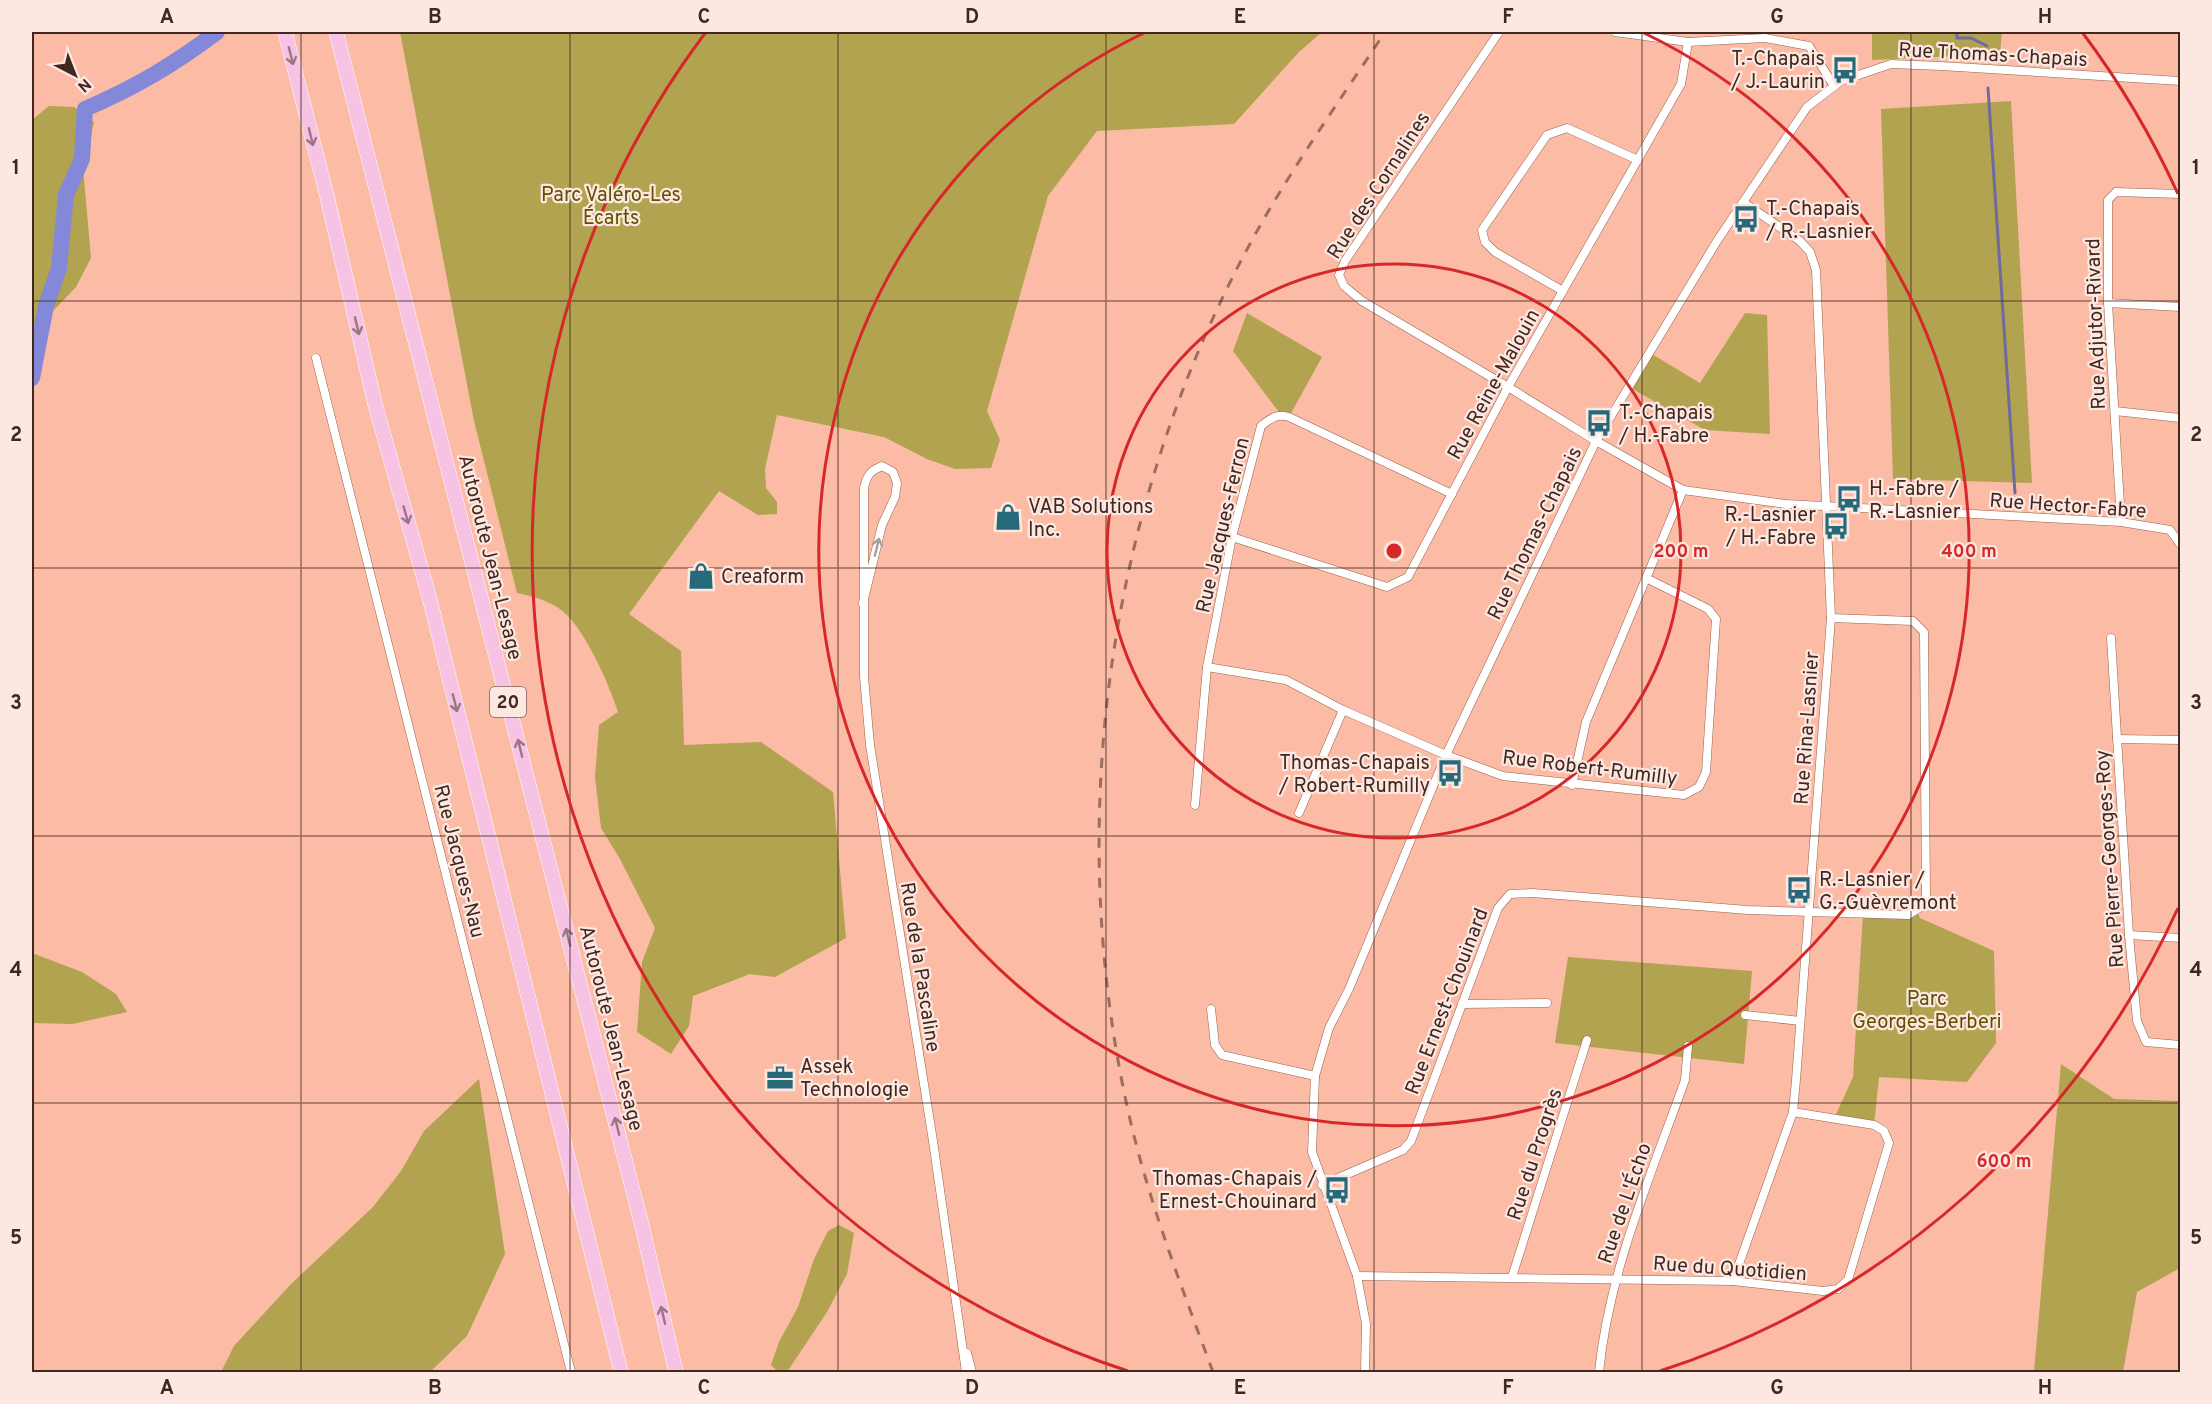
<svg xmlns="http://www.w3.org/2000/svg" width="2212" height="1404" font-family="Overpass,sans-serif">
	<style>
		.green { fill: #b1a350 }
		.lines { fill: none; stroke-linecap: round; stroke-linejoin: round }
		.stream { stroke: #6f6ba1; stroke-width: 3 }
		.river { stroke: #8388d9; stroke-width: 16 }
		.street-casing { stroke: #9a614d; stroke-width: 9 }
		.highway-casing { stroke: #fff; stroke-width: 15 }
		.street { stroke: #fff; stroke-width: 8 }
		.highway { stroke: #f6c3e4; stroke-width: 14 }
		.rail { stroke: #9a6e60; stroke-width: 3; stroke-dasharray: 10 10; stroke-linecap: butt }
		.oneway { stroke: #9b7582 }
		.oneway2 { stroke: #a99e9a }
		.grid { fill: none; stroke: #40271f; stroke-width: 1.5; stroke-opacity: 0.55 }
		.ring { fill: none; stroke: #d62828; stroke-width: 3 }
		.labels { text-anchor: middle; stroke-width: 4.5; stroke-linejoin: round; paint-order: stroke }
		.shield { fill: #fde8e1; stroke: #796159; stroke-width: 1.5 }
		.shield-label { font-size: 18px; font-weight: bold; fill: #40271f }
		.street-label { font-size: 20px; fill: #40271f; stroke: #fde8e1 }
		.poi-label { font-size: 20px; fill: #40271f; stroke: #fde8e1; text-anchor: start }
		.park-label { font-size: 20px; fill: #5d5100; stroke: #fde8e1 }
		.centre { fill: #d62828; stroke: #fde8e1; stroke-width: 3 }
		.ring-label { font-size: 18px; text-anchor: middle; font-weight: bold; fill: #d62828; stroke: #fde8e1; stroke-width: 4.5; stroke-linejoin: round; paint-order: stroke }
		.neatline { fill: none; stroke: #40271f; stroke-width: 2 }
		.grid-label { font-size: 20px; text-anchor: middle; font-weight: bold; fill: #40271f }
	</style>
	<rect width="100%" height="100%" fill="#fbbba5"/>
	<g class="green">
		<path d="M400,32H1322L1299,52L1234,124L1097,131L1048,196L987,411L1000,440L991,468L955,469L927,459L884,437L777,415L765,469L766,488L777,502V514L758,515L719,491L629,614L681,651L684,745L761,742L833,792L846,938L775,977L750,974L693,996L689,1026L671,1054L637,1032L642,962L655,928L620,859L601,828L595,777L599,725L618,712C609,684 588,637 568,616C555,602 535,597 517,593L474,421Z"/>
		<polygon points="1872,32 2002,32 2000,54 1872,60"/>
		<polygon points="2011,101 2032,483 1893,479 1881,109"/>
		<polygon points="49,106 74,107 94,122 83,168 91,258 76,287 32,333 32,120"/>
		<polygon points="1247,313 1322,357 1289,417 1281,415 1233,351"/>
		<polygon points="1745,313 1767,315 1770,434 1705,430 1629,387 1650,353 1700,383"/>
		<polygon points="1917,911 1920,918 1994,951 1996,1043 1967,1082 1879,1077 1874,1125 1834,1119 1853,1077 1863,913"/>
		<polygon points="32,953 82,972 116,994 127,1012 72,1024 32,1023"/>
		<polygon points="1568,957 1752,971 1744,1064 1555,1043"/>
		<polygon points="2061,1064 2114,1099 2180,1101 2180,1268 2137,1292 2123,1372 2034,1372"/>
		<polygon points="479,1079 505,1254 467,1336 430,1372 221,1372 234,1346 291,1284 373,1207 401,1171 424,1131"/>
		<polygon points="839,1225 854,1233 847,1274 827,1312 787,1372 778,1372 771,1365 779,1342 798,1307 814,1259 828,1231"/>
	</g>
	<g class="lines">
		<g class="stream">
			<polyline points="1957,32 1957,38 1971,38 1987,46"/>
			<polyline points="1988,88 2015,493"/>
		</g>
		<path class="river" d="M32,378L46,306L59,268L66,195L82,159L85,109C136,87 173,65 217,32"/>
		<defs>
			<g id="street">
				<polyline points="1499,32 1345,261 1339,275 1344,286 1362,301 1508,387 1596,441 1683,490 1786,504 2121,522 2170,530 2180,544"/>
				<polyline points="1615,32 1688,42 1765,38 1809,46 1834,86"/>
				<polyline points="1563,291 1495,252 1485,242 1482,230 1547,135 1567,128 1638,160"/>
				<polyline points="2108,303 2180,307"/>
				<polyline points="316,358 571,1372"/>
				<polyline points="2115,411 2180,418"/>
				<polyline points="2121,522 2108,303 2108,200 2116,192 2180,194"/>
				<polyline points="1232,537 1387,587 1408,577 1508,387 1681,84 1688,42"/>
				<path d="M863,603L882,525L895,497L897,483L893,472L882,466C870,471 867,475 864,488V677L870,745L933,1141L966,1372"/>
				<polyline points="2111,638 2129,935 2137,1021 2146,1042 2180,1045"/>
				<polyline points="1207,667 1286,680 1343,710 1446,755 1503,776 1684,795 1699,787 1706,772 1716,619 1708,609 1646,578"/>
				<polyline points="2117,739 2180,740"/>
				<polyline points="1572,785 1586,722 1683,490"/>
				<path d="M1195,805L1207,667L1232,537L1261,426C1271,418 1277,413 1289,417L1452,494"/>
				<polyline points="1299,813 1343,710"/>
				<polyline points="2129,935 2180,938"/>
				<polyline points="1462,1004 1547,1003"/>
				<polyline points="1211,1009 1215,1045 1222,1055 1315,1076"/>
				<polyline points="1745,1015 1800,1021"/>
				<polyline points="1322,1185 1403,1150 1411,1141 1498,908 1510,894 1533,893 1748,910 1908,915 1924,905 1926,898 1924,632 1913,621 1831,618"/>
				<polyline points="1357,1276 1733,1281 1823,1291 1838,1289 1848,1280 1889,1143 1884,1131 1874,1125 1793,1112"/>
				<polyline points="1512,1277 1587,1040"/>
				<polyline points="1733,1281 1793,1112 1796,1080 1831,618 1816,270 1810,252 1800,241 1743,202"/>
				<polyline points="967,1353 972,1372"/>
				<polyline points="1365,1372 1366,1324 1357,1276 1312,1152 1315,1076 1329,1028 1349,989 1446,755 1596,441 1717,241 1807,107 1841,81 1891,64 1941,66 2180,81"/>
				<path d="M1599,1372C1609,1271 1651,1175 1685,1080L1688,1046"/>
			</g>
			<g id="highway">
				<polyline points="285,32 327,196 375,404 430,600 621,1372"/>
				<polyline points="336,32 642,1226 676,1372"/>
			</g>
		</defs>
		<use href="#street" class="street-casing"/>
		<use href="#highway" class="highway-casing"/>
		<use href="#street" class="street"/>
		<use href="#highway" class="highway"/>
		<path class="rail" d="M1213,1372C1182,1288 1149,1203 1129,1115C1064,827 1106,516 1244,255C1285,177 1337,105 1385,32"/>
	</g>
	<defs><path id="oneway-shaft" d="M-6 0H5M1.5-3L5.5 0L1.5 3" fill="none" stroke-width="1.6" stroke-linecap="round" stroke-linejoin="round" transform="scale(1.5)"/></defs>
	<g class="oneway">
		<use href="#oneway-shaft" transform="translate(291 56) rotate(76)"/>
		<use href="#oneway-shaft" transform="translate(311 137) rotate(76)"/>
		<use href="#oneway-shaft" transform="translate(357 326) rotate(77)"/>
		<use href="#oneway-shaft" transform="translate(406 515) rotate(74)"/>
		<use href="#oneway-shaft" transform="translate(455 703) rotate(76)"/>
		<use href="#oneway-shaft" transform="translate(520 748) rotate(-104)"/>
		<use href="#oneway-shaft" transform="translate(568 937) rotate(-104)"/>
		<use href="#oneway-shaft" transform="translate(617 1126) rotate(-104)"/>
		<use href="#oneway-shaft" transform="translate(663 1315) rotate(-103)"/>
	</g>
	<use class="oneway2" href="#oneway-shaft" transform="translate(877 547) rotate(-76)"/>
	<path class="grid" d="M301,32V1372M570,32V1372M838,32V1372M1106,32V1372M1374,32V1372M1642,32V1372M1911,32V1372M32,301H2180M32,568H2180M32,836H2180M32,1103H2180"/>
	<g class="ring">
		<circle cx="1394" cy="551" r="287"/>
		<path d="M1642 32A575 575 0 1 1 1146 32"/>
		<path d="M2178 908A862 862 0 0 1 1660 1371M1128 1371A862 862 0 0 1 706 32M2082 32A862 862 0 0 1 2178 194"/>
	</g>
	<defs>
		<symbol id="bus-bare" viewBox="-9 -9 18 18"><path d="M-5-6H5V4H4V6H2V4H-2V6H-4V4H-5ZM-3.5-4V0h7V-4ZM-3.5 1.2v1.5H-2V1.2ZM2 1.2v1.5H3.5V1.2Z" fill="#26697b" stroke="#fde8e1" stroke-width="2.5" paint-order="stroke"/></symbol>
		<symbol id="shop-bare" viewBox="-9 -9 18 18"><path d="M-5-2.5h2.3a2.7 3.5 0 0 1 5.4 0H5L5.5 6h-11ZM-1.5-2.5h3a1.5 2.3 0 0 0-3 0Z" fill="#26697b" stroke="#fde8e1" stroke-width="2.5" paint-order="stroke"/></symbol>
		<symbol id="office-bare" viewBox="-9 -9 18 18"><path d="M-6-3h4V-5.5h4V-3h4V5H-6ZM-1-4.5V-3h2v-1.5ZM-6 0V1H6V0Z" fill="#26697b" stroke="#fde8e1" stroke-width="2.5" paint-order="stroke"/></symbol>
	</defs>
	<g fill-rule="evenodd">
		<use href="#bus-bare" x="1826" y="51" width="38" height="38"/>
		<use href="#bus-bare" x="1727" y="200" width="38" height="38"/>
		<use href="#bus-bare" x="1580" y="404" width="38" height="38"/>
		<use href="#bus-bare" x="1830" y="480" width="38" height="38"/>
		<use href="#shop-bare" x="989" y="498" width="38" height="38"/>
		<use href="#bus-bare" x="1817" y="507" width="38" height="38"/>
		<use href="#shop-bare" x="682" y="557" width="38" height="38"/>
		<use href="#bus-bare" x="1431" y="754" width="38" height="38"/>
		<use href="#bus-bare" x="1780" y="871" width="38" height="38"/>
		<use href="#office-bare" x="761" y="1059" width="38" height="38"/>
		<use href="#bus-bare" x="1318" y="1171" width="38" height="38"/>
	</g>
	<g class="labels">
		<rect class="shield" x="490" y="687" width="36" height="30" rx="4.5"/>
		<g class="shield-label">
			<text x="508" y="708">20</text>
		</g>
		<g class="street-label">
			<text transform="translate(1993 54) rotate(3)" y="7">Rue Thomas-Chapais</text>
			<text transform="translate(1378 185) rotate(-57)" y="7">Rue des Cornalines</text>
			<text transform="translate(2095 324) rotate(-92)" y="7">Rue Adjutor-Rivard</text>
			<text transform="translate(1493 384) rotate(-61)" y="7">Rue Reine-Malouin</text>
			<text transform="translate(2068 505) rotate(4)" y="7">Rue Hector-Fabre</text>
			<text transform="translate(1222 525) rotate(-77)" y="7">Rue Jacques-Ferron</text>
			<text transform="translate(1534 533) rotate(-64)" y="7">Rue Thomas-Chapais</text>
			<text transform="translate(491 557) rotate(76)" y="7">Autoroute Jean-Lesage</text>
			<text transform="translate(1806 728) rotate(-86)" y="7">Rue Rina-Lasnier</text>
			<text transform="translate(1590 767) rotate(7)" y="7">Rue Robert-Rumilly</text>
			<text transform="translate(2109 859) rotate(-94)" y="7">Rue Pierre-Georges-Roy</text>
			<text transform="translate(460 861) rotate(76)" y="7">Rue Jacques-Nau</text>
			<text transform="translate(921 967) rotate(81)" y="7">Rue de la Pascaline</text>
			<text transform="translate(1446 1001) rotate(-69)" y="7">Rue Ernest-Chouinard</text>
			<text transform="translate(612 1028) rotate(76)" y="7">Autoroute Jean-Lesage</text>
			<text transform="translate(1534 1154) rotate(-72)" y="7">Rue du Progrès</text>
			<text transform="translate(1624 1203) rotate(-71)" y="7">Rue de L'Écho</text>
			<text transform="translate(1730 1268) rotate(4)" y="7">Rue du Quotidien</text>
		</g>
		<g class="poi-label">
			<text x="1825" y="65" text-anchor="end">T.-Chapais<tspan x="1825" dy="23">/ J.-Laurin</tspan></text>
			<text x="1766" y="215">T.-Chapais<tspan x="1766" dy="23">/ R.-Lasnier</tspan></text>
			<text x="1619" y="419">T.-Chapais<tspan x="1619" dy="23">/ H.-Fabre</tspan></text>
			<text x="1869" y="495">H.-Fabre /<tspan x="1869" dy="23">R.-Lasnier</tspan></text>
			<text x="1028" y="513">VAB Solutions<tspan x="1028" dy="23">Inc.</tspan></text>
			<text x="1816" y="521" text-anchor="end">R.-Lasnier<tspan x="1816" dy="23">/ H.-Fabre</tspan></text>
			<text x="721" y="583">Creaform</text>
			<text x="1430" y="769" text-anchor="end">Thomas-Chapais<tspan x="1430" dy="23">/ Robert-Rumilly</tspan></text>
			<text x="1819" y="886">R.-Lasnier /<tspan x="1819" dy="23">G.-Guèvremont</tspan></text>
			<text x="800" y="1073">Assek<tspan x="800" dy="23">Technologie</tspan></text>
			<text x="1317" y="1185" text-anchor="end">Thomas-Chapais /<tspan x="1317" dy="23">Ernest-Chouinard</tspan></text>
		</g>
		<g class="park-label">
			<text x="611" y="201">Parc Valéro-Les<tspan x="611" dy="23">Écarts</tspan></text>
			<text x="1927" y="1005">Parc<tspan x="1927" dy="23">Georges-Berberi</tspan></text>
		</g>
	</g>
	<circle cx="1394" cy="551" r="9" class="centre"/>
	<g class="ring-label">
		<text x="1681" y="557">200 m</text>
		<text x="1969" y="557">400 m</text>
		<text x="2004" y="1167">600 m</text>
	</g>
	<rect width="2212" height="1404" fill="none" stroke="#fde8e1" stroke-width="66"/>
	<g transform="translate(75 75) rotate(138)" stroke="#fde8e1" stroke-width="4.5" paint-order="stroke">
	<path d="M0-4.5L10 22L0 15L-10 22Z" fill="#40271f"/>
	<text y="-9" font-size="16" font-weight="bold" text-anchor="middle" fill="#40271f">N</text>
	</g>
	<rect x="33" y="33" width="2146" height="1338" class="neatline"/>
	<g class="grid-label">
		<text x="167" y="23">A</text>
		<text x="435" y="23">B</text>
		<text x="704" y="23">C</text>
		<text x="972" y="23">D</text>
		<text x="1240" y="23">E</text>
		<text x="1508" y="23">F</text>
		<text x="1777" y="23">G</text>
		<text x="2045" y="23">H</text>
		<text x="16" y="174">1</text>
		<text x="2196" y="174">1</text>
		<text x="16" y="441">2</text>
		<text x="2196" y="441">2</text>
		<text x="16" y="709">3</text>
		<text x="2196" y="709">3</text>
		<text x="16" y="976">4</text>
		<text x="2196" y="976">4</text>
		<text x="16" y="1244">5</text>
		<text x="2196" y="1244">5</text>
		<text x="167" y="1394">A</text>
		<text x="435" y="1394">B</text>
		<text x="704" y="1394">C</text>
		<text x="972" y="1394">D</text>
		<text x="1240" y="1394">E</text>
		<text x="1508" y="1394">F</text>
		<text x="1777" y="1394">G</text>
		<text x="2045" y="1394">H</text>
	</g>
</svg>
